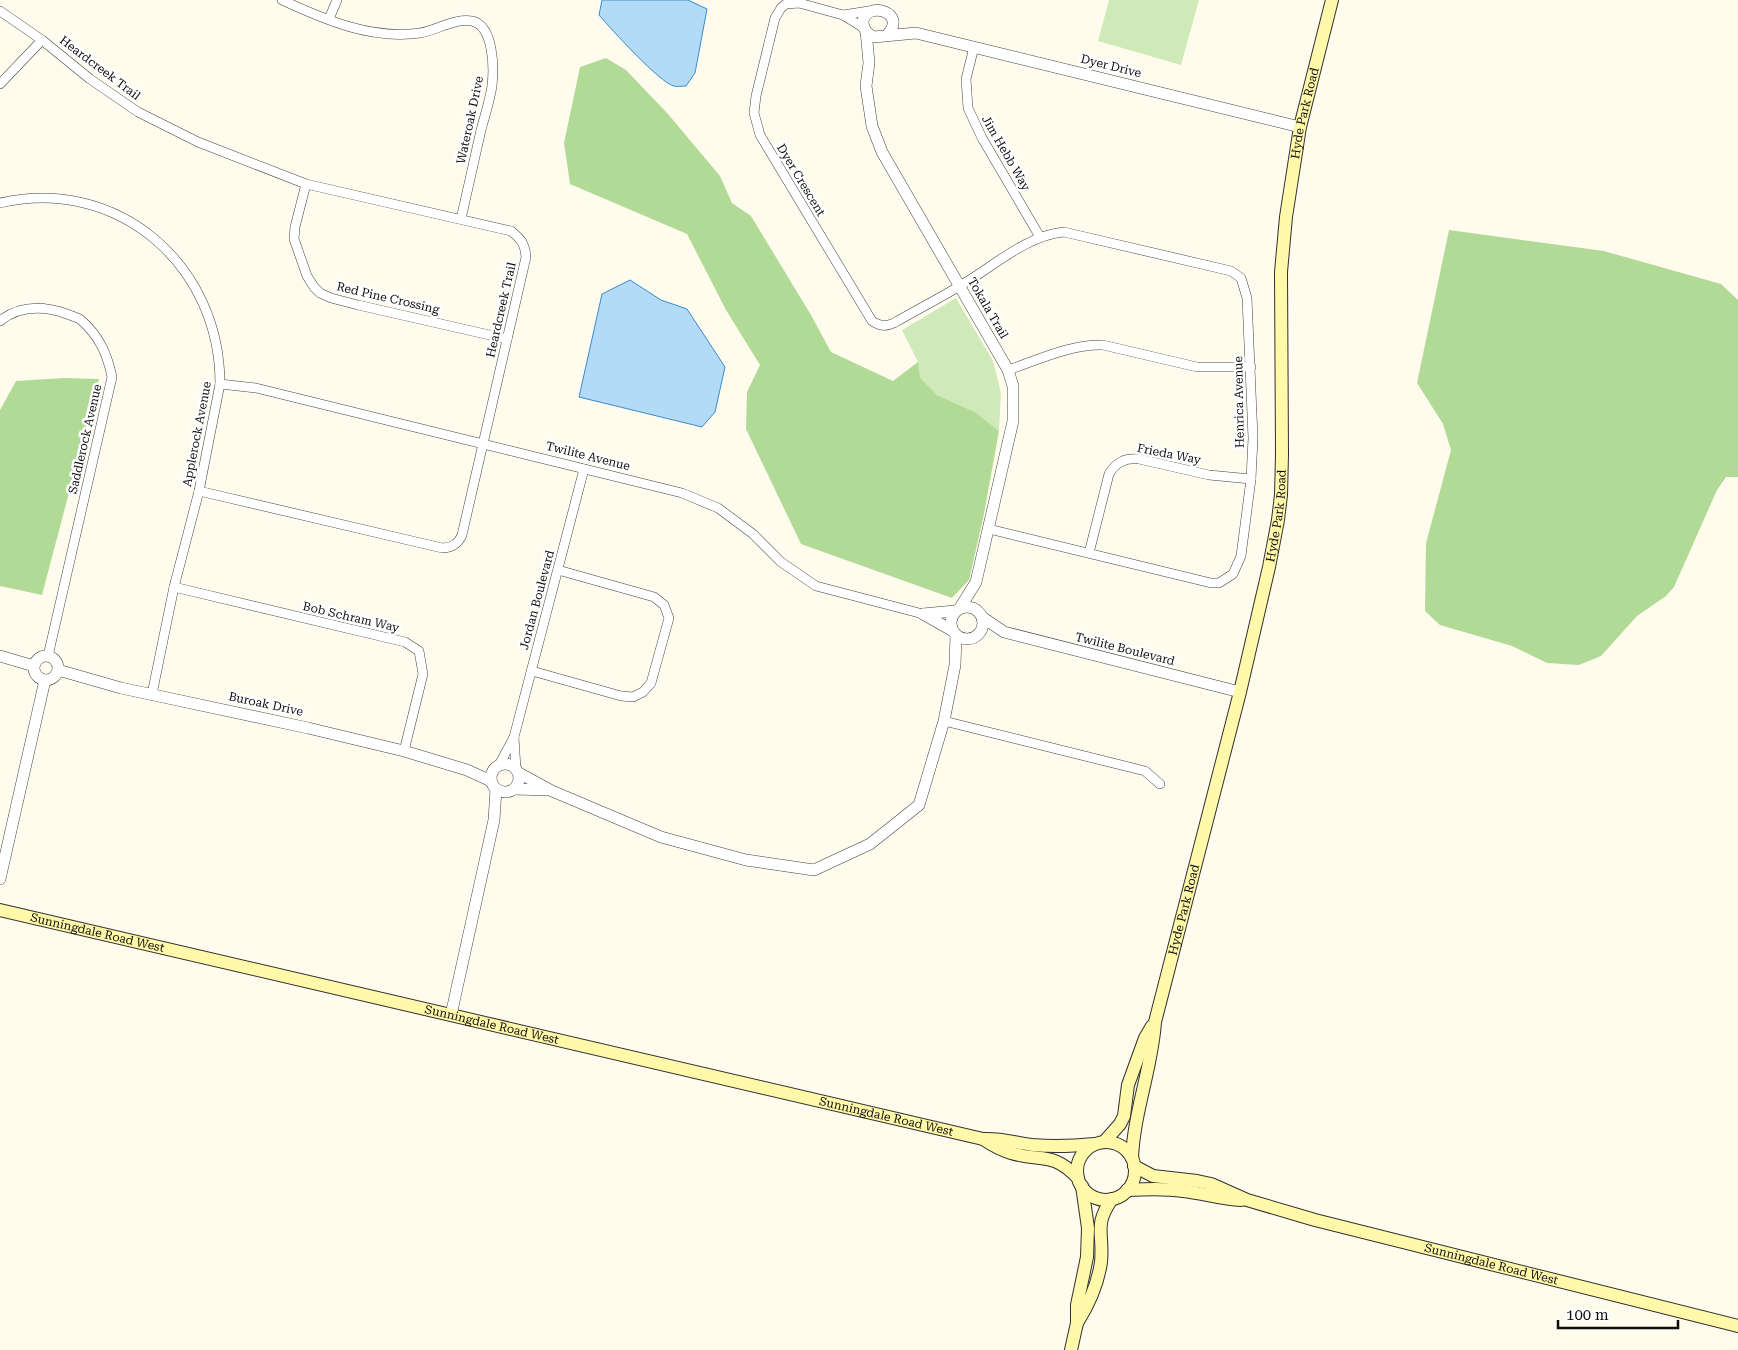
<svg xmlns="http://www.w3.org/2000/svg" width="1738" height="1350" font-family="'Roboto Serif',serif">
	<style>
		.green { fill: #cfeab8 }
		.forest { fill: #b2da97 }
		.water { fill: #b3daf6; stroke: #398cce }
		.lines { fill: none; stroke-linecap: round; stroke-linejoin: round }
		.minor-casing { stroke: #414141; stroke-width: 10 }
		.tertiary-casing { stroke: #414141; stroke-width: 12 }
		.secondary-casing { stroke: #303030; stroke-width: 14 }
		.minor { stroke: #fff; stroke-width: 9 }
		.tertiary { stroke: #fff; stroke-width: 11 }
		.secondary { stroke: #fff9a9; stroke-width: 12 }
		.labels { text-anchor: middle; stroke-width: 5; stroke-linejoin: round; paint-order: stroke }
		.street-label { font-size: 12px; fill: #0e0e0e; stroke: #fff }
	</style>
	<rect width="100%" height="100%" fill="#fffcee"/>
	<g class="green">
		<polygon points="1109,0 1199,0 1181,65 1098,41"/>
		<polygon points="956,298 993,361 1001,393 999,431 975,412 937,395 919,378 918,362 902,330"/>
	</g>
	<g class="forest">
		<polygon points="606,58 626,70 668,114 720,176 732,203 751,216 811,315 831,352 893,381 918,362 920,378 937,395 975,412 999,431 983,519 969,580 952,598 801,544 746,429 747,392 760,365 726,310 687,234 570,184 564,143 580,67"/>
		<polygon points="1449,230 1604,251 1721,284 1738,300 1738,477 1726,477 1717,490 1674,587 1666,596 1637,616 1601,656 1579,665 1547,663 1512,646 1440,625 1425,611 1426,543 1451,450 1443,424 1417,383"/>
		<polygon points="64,378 99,379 42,595 0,586 0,410 16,381"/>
	</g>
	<g class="water">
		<path d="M602,0H688L707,9L695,73L686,86C682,86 677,87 674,86C661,84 610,28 599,15Z"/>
		<polygon points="630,280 661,300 687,309 725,367 715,412 702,427 579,397 602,294"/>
	</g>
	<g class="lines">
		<defs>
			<g id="minor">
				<path d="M282,0C325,20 372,40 420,33C437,30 455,18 472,21C494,26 494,68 492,86C490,100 485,115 481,130C474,160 468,189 461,219"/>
				<path d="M0,11L42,40L90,79L138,112L198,142L306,184L511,231C521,239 525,244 526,257L462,535C458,544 452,548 442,548L199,491"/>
				<polyline points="843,15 869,11"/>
				<polyline points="329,19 337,0"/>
				<path d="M864,28L843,15L799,3L786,4L781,8L775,18L756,96L754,113L760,135L872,321C880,326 885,327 894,323C918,309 944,296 968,281C997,263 1029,235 1064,232L1231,271L1241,278L1247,298L1253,438L1251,479L1241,556L1233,574L1219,583H1211L989,529"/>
				<polyline points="974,47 966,79 968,108 982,138 1040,237"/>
				<polyline points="0,84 42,40"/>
				<polyline points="306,184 295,227 294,239 307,276 314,287 320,293 331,298 358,305 507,339"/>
				<path d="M0,203C118,176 220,265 220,384L199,491L174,587L152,694"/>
				<path d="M0,321C20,305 44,306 67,314C71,316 77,317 81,320C99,336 107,353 112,377L48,656"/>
				<path d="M1008,370C1038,360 1071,344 1103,345L1197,367H1251"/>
				<polyline points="220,384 256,388 682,493 718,508 753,534 781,562 816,586 923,614"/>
				<path d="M1089,553L1109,474C1116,462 1125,458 1139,459L1209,475L1251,479"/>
				<polyline points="174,587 405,642 419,651 423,674 404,751"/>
				<polyline points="532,671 621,696 633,697 643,692 651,683 669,618 664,605 654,597 558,570"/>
				<polyline points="944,721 1145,771 1160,784"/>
				<polyline points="514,737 516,769"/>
				<polyline points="499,765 514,737 584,469"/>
			</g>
			<g id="tertiary">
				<polyline points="866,31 869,63 866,86 872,126 882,152 1008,370 1013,386 1013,421 976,582 960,608"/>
				<path d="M887,35C909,12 865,0 863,22C863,29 867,34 874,37L916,33L1300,127"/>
				<circle cx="967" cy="623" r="16"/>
				<polyline points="923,614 953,631"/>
				<polyline points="923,614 955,611"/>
				<polyline points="982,617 1004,632 1240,692"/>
				<polyline points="0,656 34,666"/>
				<circle cx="46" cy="668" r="12"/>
				<polyline points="58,670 121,688 308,728 404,751 467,770 491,781"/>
				<circle cx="505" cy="778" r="14"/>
				<polyline points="519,773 552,791 661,837 746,860 814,870 870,844 919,805 944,721 955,665 956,635"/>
				<polyline points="515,789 547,790"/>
				<polyline points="0,879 45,680"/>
				<polyline points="451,1015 494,820 496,789"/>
			</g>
			<g id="secondary">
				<path id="s1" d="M0,910L983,1139C1001,1138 1016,1143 1033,1145C1054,1147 1074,1146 1095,1144"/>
				<path d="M983,1139C992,1145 1001,1150 1011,1153C1042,1162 1052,1151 1078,1178"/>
				<polyline points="1104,1142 1120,1124 1124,1116 1128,1085 1145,1038 1152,1026"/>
				<circle cx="1106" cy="1171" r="29"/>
				<path id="s2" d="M1132,1158C1134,1111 1152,1068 1155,1022L1240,692L1269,567L1278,520L1281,495L1282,455L1281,272L1286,217L1300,127L1332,0"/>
				<path id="s3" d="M1134,1166L1153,1176L1197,1181L1211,1184L1247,1200L1315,1220L1738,1326"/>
				<path d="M1127,1190C1146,1189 1164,1188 1183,1191C1202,1193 1221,1199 1241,1200"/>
				<path d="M1077,1323C1089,1304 1098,1284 1101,1262C1104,1233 1093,1226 1112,1199"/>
				<polyline points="1071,1350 1077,1323 1077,1305 1087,1257 1088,1228 1082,1186"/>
			</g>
		</defs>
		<use href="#minor" class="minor-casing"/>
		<use href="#tertiary" class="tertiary-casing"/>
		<use href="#secondary" class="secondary-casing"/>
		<use href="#minor" class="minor"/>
		<use href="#tertiary" class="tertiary"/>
		<use href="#secondary" class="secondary"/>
	</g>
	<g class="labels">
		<g class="street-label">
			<text transform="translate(1111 66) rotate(14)" y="4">Dyer Drive</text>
			<text transform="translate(100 68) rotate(37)" y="4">Heardcreek Trail</text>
			<text dy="4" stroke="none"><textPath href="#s2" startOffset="1064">Hyde Park Road</textPath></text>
			<text transform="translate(470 120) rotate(-78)" y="4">Wateroak Drive</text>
			<text transform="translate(1006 153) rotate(60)" y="4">Jim Hebb Way</text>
			<text transform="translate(801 180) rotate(59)" y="4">Dyer Crescent</text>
			<text transform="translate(388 298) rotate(13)" y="4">Red Pine Crossing</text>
			<text transform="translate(988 308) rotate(60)" y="4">Tokala Trail</text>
			<text transform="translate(501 310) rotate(-77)" y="4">Heardcreek Trail</text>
			<text transform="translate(1239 402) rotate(-91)" y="4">Henrica Avenue</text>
			<text transform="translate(197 434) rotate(-79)" y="4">Applerock Avenue</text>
			<text transform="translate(85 439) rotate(-77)" y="4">Saddlerock Avenue</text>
			<text transform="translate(1169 454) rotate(11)" y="4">Frieda Way</text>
			<text transform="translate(588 456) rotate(14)" y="4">Twilite Avenue</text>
			<text dy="4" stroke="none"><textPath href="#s2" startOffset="659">Hyde Park Road</textPath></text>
			<text transform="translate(537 600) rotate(-75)" y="4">Jordan Boulevard</text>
			<text transform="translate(351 617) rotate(13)" y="4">Bob Schram Way</text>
			<text transform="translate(1125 649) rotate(14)" y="4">Twilite Boulevard</text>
			<text transform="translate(266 704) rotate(12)" y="4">Buroak Drive</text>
			<text dy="4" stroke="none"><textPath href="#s2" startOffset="254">Hyde Park Road</textPath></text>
			<text dy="4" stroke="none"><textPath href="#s1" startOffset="100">Sunningdale Road West</textPath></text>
			<text dy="4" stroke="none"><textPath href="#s1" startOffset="505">Sunningdale Road West</textPath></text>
			<text dy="4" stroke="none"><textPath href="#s1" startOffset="910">Sunningdale Road West</textPath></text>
			<text dy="4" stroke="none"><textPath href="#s3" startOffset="372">Sunningdale Road West</textPath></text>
		</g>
	</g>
	<path d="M1558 1320v8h120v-8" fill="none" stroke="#0e0e0e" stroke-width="2.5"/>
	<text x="1566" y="1320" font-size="15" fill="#0e0e0e" stroke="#ffffff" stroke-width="4" paint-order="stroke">100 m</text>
</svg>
